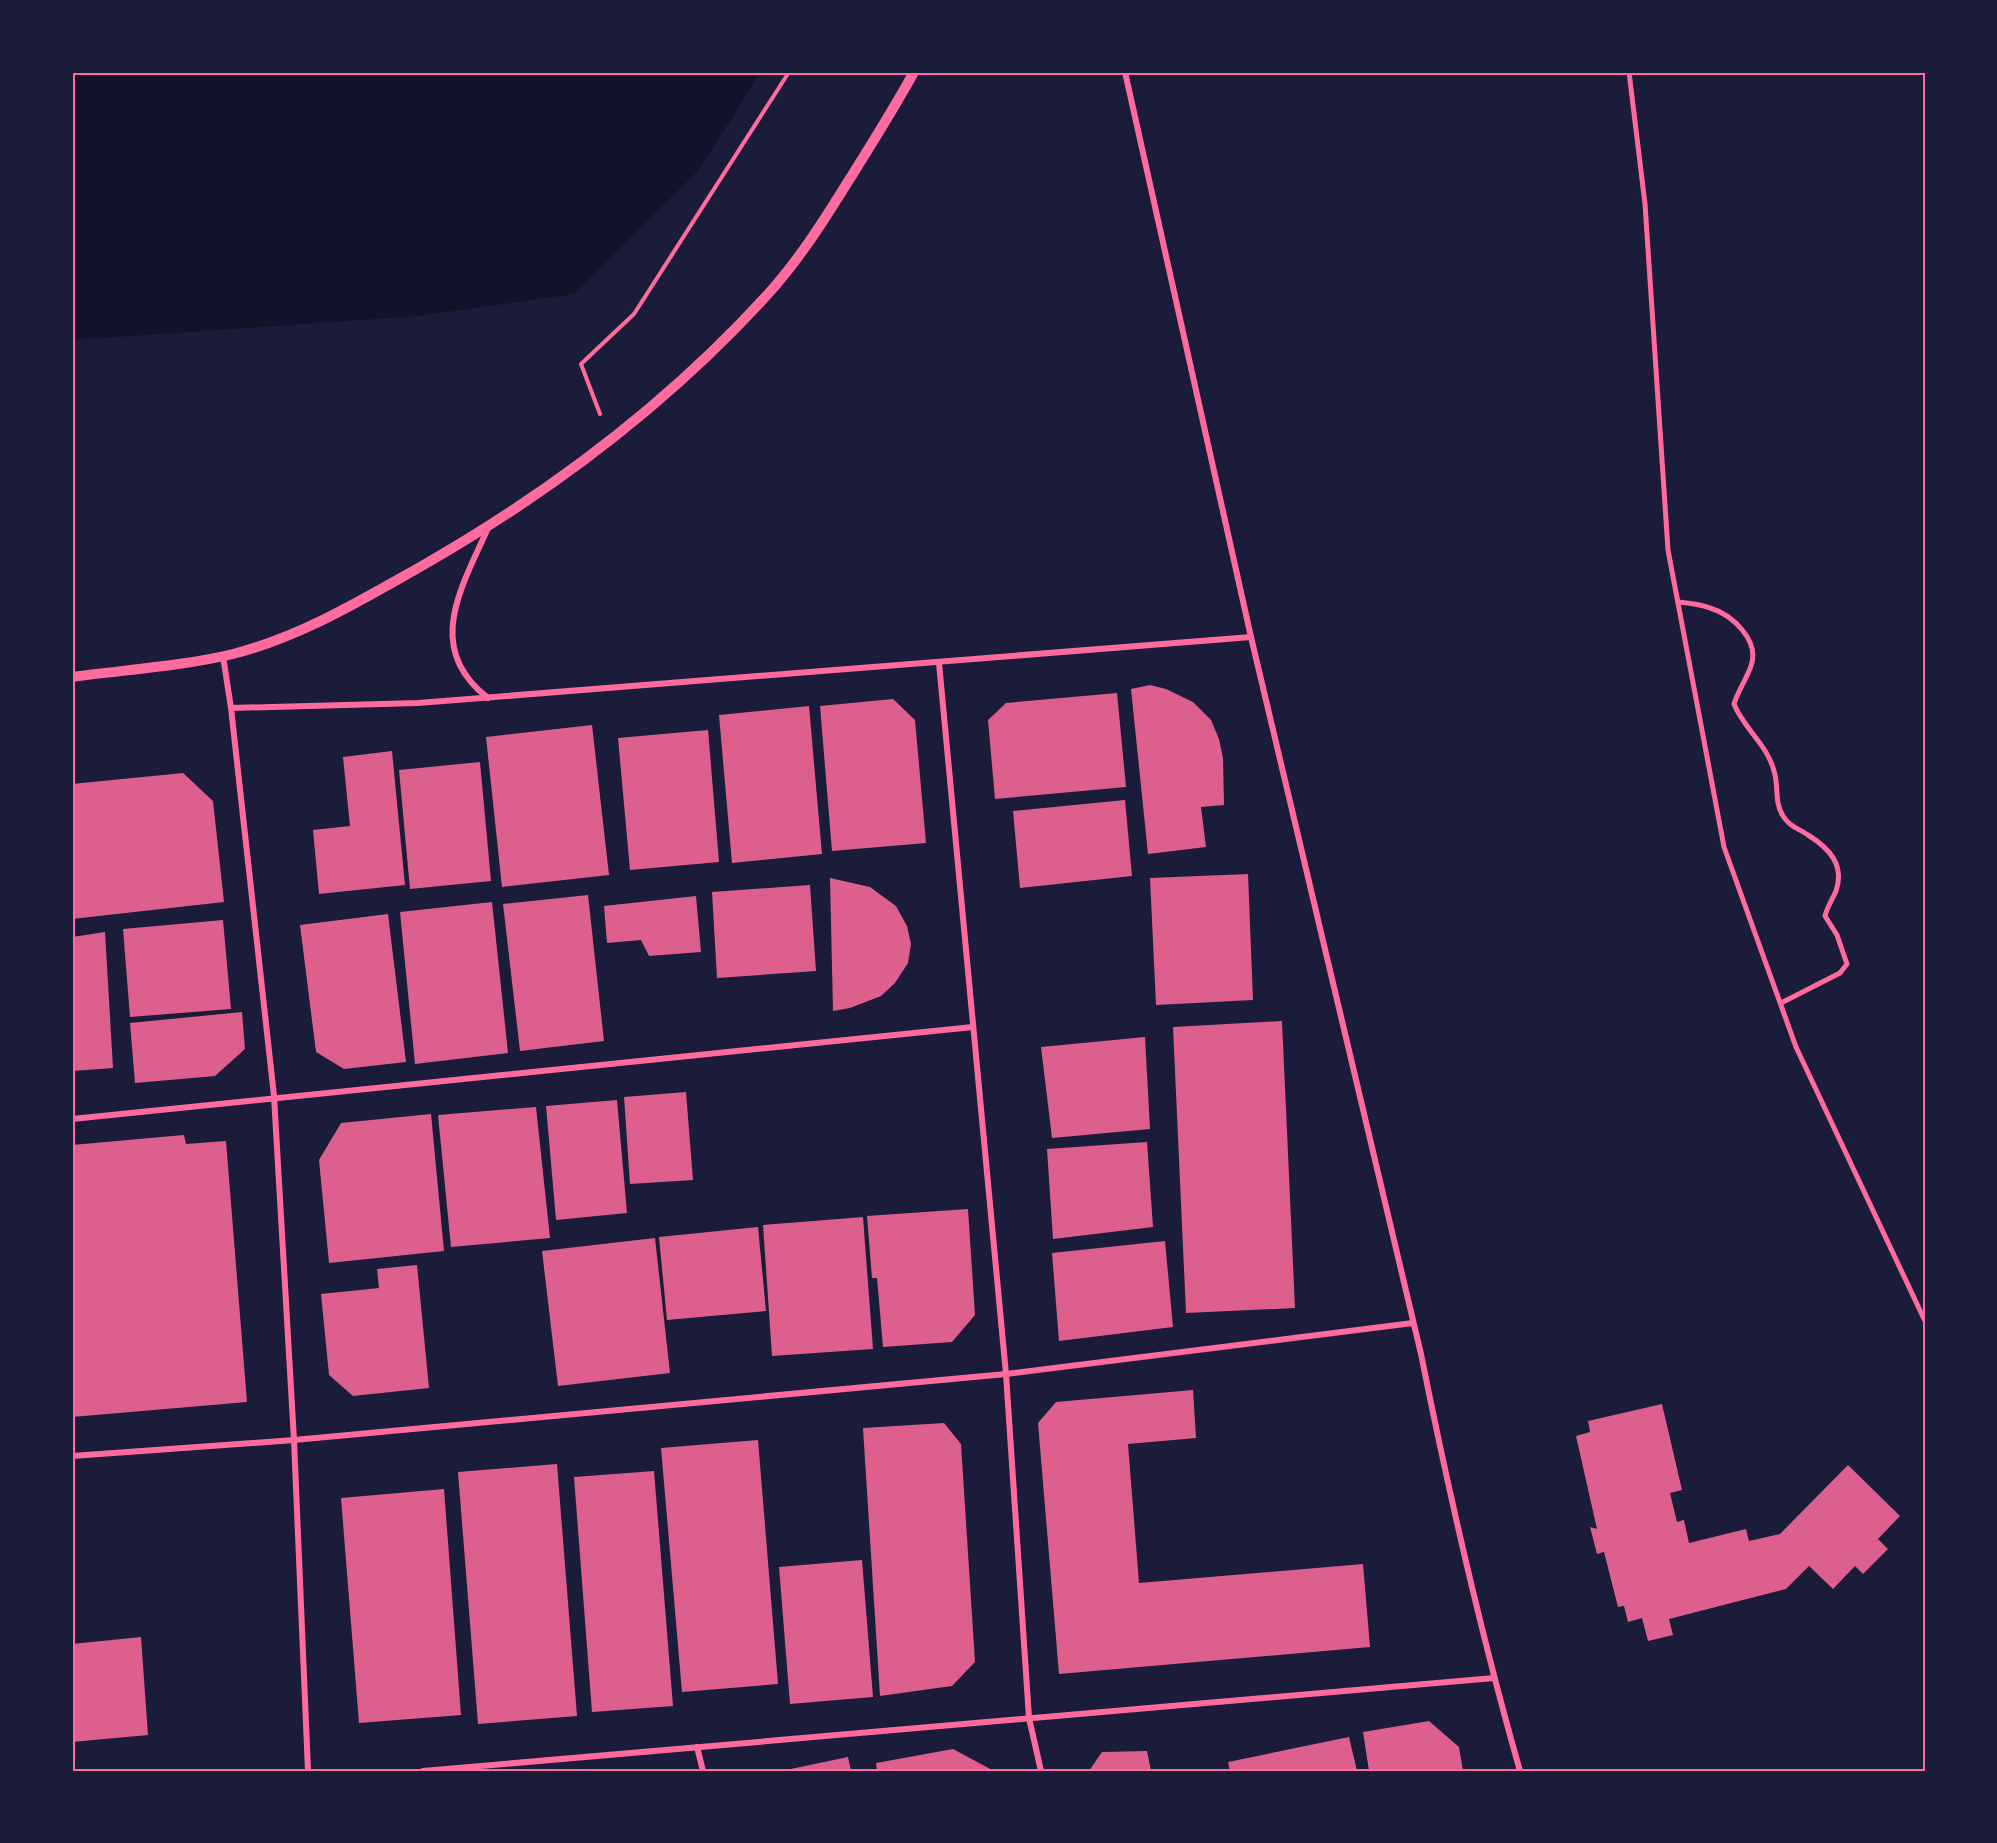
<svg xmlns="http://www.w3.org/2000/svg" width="1997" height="1843" font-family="'IBM Plex Sans',sans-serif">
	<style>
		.water { fill: #12122b }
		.building { fill: #dd5f8e }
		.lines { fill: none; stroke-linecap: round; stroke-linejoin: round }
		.path { stroke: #ff6b9d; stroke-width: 4 }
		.pedestrian { stroke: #ff6b9d; stroke-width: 5 }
		.minor { stroke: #ff6b9d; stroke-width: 6 }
		.tertiary { stroke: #ff6b9d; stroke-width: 10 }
		.neatline { fill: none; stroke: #ff6b9d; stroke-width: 2 }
	</style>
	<rect width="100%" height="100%" fill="#1b1b3a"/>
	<polygon class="water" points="72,72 759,72 744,99 697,172 574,294 418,316 72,340"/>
	<g class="building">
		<polygon points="1150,685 1166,689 1193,702 1211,720 1219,739 1223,758 1224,805 1201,807 1206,847 1148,854 1131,689"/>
		<polygon points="1117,693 1126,787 995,799 988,720 1006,703"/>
		<polygon points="893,699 915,720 926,843 832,851 820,706"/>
		<polygon points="809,706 822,854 732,863 719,715"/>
		<polygon points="592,725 609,875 502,887 486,737"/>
		<polygon points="708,730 719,862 630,870 618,738"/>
		<polygon points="392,751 405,885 319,894 313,830 350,826 343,757"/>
		<polygon points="480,762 491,881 410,889 399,770"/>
		<polygon points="183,773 213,801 224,902 72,919 72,784"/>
		<polygon points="1125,800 1132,876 1020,888 1013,811"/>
		<polygon points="1248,874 1253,1000 1156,1005 1150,878"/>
		<polygon points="830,878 870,887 896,906 907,926 911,944 908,963 895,983 881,996 850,1008 833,1011"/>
		<polygon points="810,885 816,971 717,978 712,892"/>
		<polygon points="588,895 604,1041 520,1051 503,904"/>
		<polygon points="696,896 701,952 649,956 641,940 607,943 604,906"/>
		<polygon points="492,902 508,1053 415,1064 400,912"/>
		<polygon points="388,914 406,1062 344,1069 316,1052 300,925"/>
		<polygon points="223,920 231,1009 130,1017 123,929"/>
		<polygon points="105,932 113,1068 72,1071 72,937"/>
		<polygon points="242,1012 245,1049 215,1076 135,1083 130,1023"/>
		<polygon points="1282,1021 1295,1308 1186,1313 1173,1027"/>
		<polygon points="1145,1037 1150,1129 1052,1138 1041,1047"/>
		<polygon points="686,1092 693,1180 630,1184 624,1097"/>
		<polygon points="617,1100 627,1213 556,1220 546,1106"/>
		<polygon points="536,1107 550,1238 451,1247 438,1115"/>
		<polygon points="431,1114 444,1251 329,1263 319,1160 341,1123"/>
		<polygon points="184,1135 186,1144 226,1141 247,1402 72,1417 72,1145"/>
		<polygon points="1147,1142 1153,1227 1053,1239 1047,1149"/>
		<polygon points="968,1209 975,1315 952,1342 883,1347 877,1278 872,1278 867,1216"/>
		<polygon points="863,1217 873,1349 772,1356 763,1225"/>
		<polygon points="758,1227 766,1311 667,1320 659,1237"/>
		<polygon points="655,1238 670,1373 558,1386 542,1251"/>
		<polygon points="1165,1241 1173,1327 1059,1341 1052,1253"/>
		<polygon points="417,1265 429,1388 353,1396 329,1375 321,1294 379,1288 377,1269"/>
		<polygon points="1193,1390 1196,1438 1128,1444 1139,1583 1363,1564 1370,1647 1059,1674 1038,1423 1056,1402"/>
		<polygon points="1662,1404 1682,1490 1670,1493 1677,1522 1684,1520 1689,1543 1746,1529 1749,1541 1780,1534 1848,1465 1900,1516 1878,1539 1888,1549 1863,1574 1855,1566 1833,1589 1809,1566 1786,1589 1669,1619 1673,1635 1648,1641 1642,1618 1628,1622 1624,1606 1618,1607 1604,1552 1597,1554 1590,1527 1597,1529 1576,1436 1590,1432 1588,1421"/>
		<polygon points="944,1423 961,1444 975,1662 952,1686 880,1696 863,1428"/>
		<polygon points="758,1440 778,1684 682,1692 661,1448"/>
		<polygon points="557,1464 577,1716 478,1724 458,1472"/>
		<polygon points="654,1471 673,1706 592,1712 574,1477"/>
		<polygon points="444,1489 461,1715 359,1723 341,1498"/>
		<polygon points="862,1560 873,1697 790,1704 779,1567"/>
		<polygon points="141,1637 148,1735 72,1742 72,1644"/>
		<polygon points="1429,1721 1459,1747 1463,1771 1369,1771 1363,1732"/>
		<polygon points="1349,1737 1357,1771 1230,1771 1228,1762"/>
		<polygon points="953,1749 994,1771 877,1771 876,1763"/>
		<polygon points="1147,1751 1151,1771 1089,1771 1102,1752"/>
		<polygon points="848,1757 851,1771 786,1771 786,1770"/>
	</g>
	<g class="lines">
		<polyline class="path" points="600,414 581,364 634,314 789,72"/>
		<g class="pedestrian">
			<polyline points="1629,72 1645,204 1668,550 1724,847 1796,1047 1925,1321"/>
			<path d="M1678,602C1689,603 1700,604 1710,608C1733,615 1760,641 1751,666C1746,680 1738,691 1734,704C1744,729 1767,744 1774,771C1779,786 1774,802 1783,816C1790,827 1798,828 1808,835C1829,848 1845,865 1836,891C1832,900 1827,907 1825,916L1837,935L1847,964L1840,973L1781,1003"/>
		</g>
		<g class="minor">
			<path d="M1125,72L1251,637L1421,1354C1449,1494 1481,1634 1520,1771"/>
			<polyline points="223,656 231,708 418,703 1251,637"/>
			<polyline points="939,663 1006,1374 1029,1718 1041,1771"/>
			<path d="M488,698C423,648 462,587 488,528"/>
			<polyline points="231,708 274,1096 294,1440 308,1771"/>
			<polyline points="72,1119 973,1027"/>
			<polyline points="72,1456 294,1440 1006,1374 1413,1323"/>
			<polyline points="697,1747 703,1771"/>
			<polyline points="423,1771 1494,1678"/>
		</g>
		<path class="tertiary" d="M72,677C123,670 184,666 233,654C300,637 360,601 420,567C548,494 668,404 768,294C797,262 821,225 844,188C868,150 892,112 914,72"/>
	</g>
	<rect width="1997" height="1843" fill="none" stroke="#1b1b3a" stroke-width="147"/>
	<rect x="74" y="74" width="1850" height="1696" class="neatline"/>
</svg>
